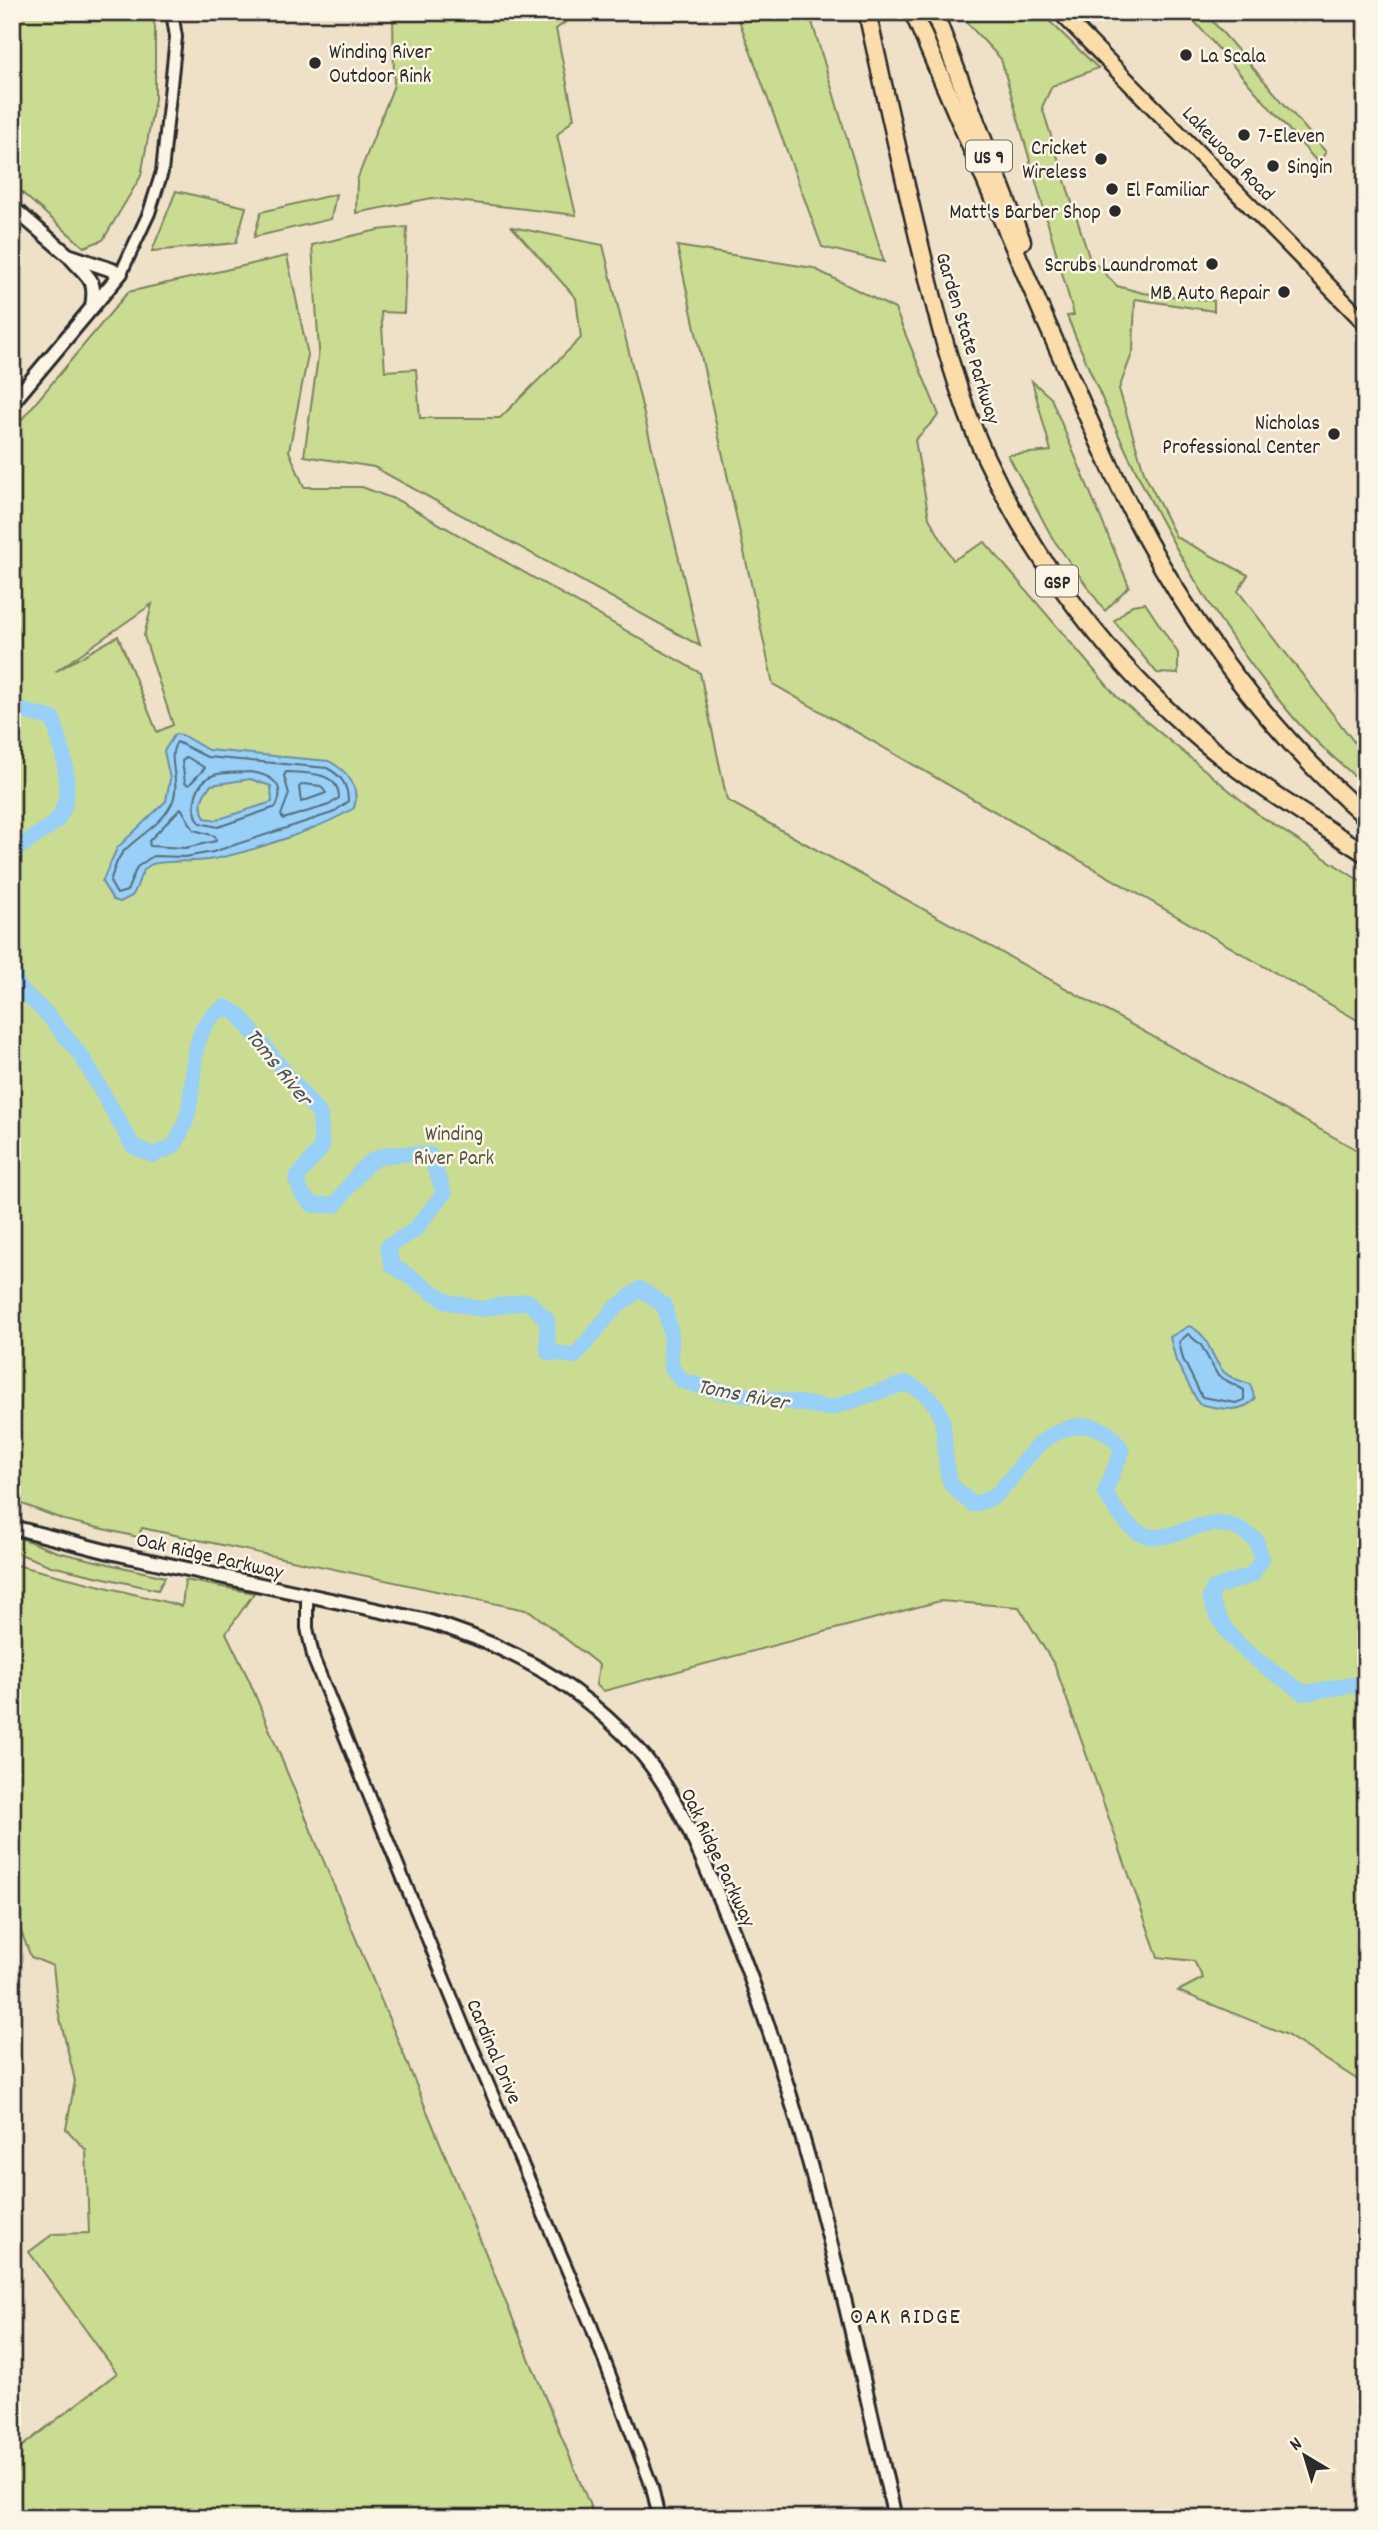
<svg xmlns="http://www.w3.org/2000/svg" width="1378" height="2530" font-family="Dekko,sans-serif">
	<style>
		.green { fill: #cadc91; stroke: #7a845e; stroke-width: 2; fill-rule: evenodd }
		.water { fill: #98d0f7; stroke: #6c8ea5; stroke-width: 2; fill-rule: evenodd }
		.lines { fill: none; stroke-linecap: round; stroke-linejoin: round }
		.shore { stroke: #576d7d; stroke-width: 2 }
		.river { stroke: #98d0f7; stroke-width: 16 }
		.tertiary-casing { stroke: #2b2b2b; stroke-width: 16 }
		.secondary-casing { stroke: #2b2b2b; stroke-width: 18 }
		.primary-casing { stroke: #2b2b2b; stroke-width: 19 }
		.motorway-casing { stroke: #2b2b2b; stroke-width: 21 }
		.tertiary { stroke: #fcf5e5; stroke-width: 10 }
		.secondary { stroke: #fcf5e5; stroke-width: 12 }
		.primary { stroke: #faddab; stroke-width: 14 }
		.motorway { stroke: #faddab; stroke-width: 16 }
		.poi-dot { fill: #2b2b2b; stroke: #fcf5e5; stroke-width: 2.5 }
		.labels { text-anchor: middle; stroke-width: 5; stroke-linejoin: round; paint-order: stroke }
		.shield { fill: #fcf5e5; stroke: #6a6863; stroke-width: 2 }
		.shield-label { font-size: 19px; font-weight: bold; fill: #2b2b2b }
		.poi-label { font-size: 21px; fill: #2b2b2b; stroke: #fcf5e5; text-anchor: start }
		.street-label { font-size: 21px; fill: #2b2b2b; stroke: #fcf5e5 }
		.park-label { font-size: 21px; fill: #535744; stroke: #fcf5e5 }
		.water-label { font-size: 23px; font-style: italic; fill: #46545e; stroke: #fcf5e5 }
		.neighbourhood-label { font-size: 23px; letter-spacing: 2px; fill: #2b2b2b; stroke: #fcf5e5 }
	</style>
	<rect width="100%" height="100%" fill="#efe0c8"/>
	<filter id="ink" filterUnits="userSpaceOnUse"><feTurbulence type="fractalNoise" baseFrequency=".0143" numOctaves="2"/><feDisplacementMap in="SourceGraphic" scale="14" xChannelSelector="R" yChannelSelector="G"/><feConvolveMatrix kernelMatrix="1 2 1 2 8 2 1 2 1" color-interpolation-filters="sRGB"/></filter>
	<g filter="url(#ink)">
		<g class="green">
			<polygon points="12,12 151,12 155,27 155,99 141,176 103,240 84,247 12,184"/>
			<polygon points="393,12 580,12 556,29 574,118 557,135 576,215 432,198 356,213 357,180 394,85"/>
			<polygon points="736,12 809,12 884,262 822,247"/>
			<path d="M964,12H1040L1098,68L1052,86L1042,107L1089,257L1117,286L1143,293L1214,301V311L1135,299L1133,351L1119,389L1145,475L1176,537L1248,575L1238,591L1358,747L1366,740V787C1342,764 1314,742 1293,717C1193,601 1125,458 1067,316L1074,315L1001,59L967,23Z"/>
			<polygon points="1210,12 1208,16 1326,152 1318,163 1187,13"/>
			<polygon points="176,191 246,207 236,243 152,251"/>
			<polygon points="336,194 331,219 254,237 261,212"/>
			<polygon points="407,227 404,313 381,312 385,371 416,369 420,418 500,418 581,338 576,298 512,227 603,245 700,646 374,467 304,456 319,350 312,245 378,230"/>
			<polygon points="677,246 813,268 895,309 939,415 915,440 929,518 953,560 985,542 1117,697 1259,815 1366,885 1366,1025 773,684"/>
			<path d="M287,256L308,355L289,451L304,487H362L399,501L700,673L727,800L1366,1155V2085L1285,2034L1178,1991L1203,1978L1194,1961L1158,1957L1055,1666L1019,1607L940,1601L604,1691L596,1685L599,1665L530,1611L142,1528L138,1537L64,1520L12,1500V431L128,292ZM152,604L144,636L173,725L157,732L118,636L55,672Z"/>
			<polygon points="1032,381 1051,398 1129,586 1105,611 1053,539 1008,455 1051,451"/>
			<polygon points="1145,603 1178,653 1178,674 1157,673 1114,621 1132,605"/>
			<polygon points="12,1535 57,1552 165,1577 158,1590 51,1566 12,1551"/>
			<polygon points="12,1564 182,1606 185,1580 254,1593 226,1633 249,1680 595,2518 12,2518 12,2454 117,2373 29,2252 53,2234 89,2233 86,2150 66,2129 75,2081 58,2010 53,1966 31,1957 20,1929 12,1929"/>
		</g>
		<g class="water">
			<path d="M175,734L182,735L208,750L329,761C347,771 360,786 354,808C320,829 248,853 208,860C194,862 158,860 150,865C138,872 140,885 132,896L120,902L113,900L102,882L117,848L166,801L170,779L164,751ZM250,779L271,786L272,802L216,820L205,818C198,805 202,795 211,785Z"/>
			<path d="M1189,1326C1210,1334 1210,1358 1224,1372C1231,1379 1241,1381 1250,1384L1255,1399C1240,1415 1219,1408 1199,1404L1176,1361L1170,1337Z"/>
		</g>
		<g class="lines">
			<g class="shore">
				<path d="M177,742L207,757L327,768C342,776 348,785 348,802L332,813L213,852L185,857L153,856L137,867L127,891L117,894L110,882C113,872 116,860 123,852C138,836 161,825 171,805C183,783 165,758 177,742Z"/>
				<polygon points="187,757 205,768 189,785 185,783 182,761"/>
				<path d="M249,772C270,774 287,784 276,807L218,827L200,823C190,808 194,782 214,775C224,772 238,773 249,772Z"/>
				<path d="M286,772C306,773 339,771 339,798L329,805L283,819L281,815L289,794L284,776Z"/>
				<polygon points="303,784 321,786 326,793 301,802 299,787"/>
				<polygon points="181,808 194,830 215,836 216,841 185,848 150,846 149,841"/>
				<polygon points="1188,1334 1201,1345 1218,1376 1244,1390 1244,1400 1236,1403 1202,1397 1183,1359 1179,1342"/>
			</g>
			<g class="river">
				<path d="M12,708L53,719C62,745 76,795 57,820C49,829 23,844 12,852"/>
				<path d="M12,969L20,989L47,1014L82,1057L133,1146L153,1155C159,1152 169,1150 173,1146C177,1143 179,1136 181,1132C202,1094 180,1029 225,1007L238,1014L320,1115L322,1147L296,1179L302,1194L313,1205H335C371,1157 368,1151 430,1155L444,1193L415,1230L388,1246L392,1265L448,1302L481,1309L528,1301L547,1320L548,1352L575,1356L614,1309L640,1289L664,1305L671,1334V1367L683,1381L714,1390L830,1408L906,1383C960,1408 936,1437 950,1481C953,1489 966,1498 972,1504C980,1502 991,1500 997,1494C1013,1480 1023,1458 1040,1444C1067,1421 1104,1416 1122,1451L1105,1492C1154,1581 1180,1507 1237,1528C1243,1531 1250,1536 1256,1540L1262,1559L1252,1575L1214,1588L1210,1597C1226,1647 1264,1664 1303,1693L1352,1685L1366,1689"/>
			</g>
			<defs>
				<g id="tertiary">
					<polyline points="121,273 149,213 162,172 176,37 172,12"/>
					<polyline points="307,1596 307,1628 314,1660 469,2040 591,2325 652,2487 659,2518"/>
				</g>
				<g id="secondary">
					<polyline points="12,207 68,255 121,273 12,403"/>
					<path d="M71,258C88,278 97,278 92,307"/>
					<path d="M12,1527L109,1552L423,1620C505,1643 579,1684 637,1748C675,1791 697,1846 719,1898C803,2093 847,2312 895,2518"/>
				</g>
				<polyline id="primary" points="1060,12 1366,324"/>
				<g id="motorway">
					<path d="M867,12C886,98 905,184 926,270C941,332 958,397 985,456C1035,563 1110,663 1201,740C1252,783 1310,818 1366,854"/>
					<path d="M913,12C957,116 1002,220 1047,324C1079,396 1109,470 1147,540C1204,644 1277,738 1366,817"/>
					<polyline points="934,12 1022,241"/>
				</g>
			</defs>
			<use href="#tertiary" class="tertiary-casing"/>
			<use href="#secondary" class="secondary-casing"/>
			<use href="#primary" class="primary-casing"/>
			<use href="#motorway" class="motorway-casing"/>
			<use href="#tertiary" class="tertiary"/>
			<use href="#secondary" class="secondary"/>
			<use href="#primary" class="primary"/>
			<use href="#motorway" class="motorway"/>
		</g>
	</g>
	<g class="poi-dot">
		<circle cx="1186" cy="55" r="7"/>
		<circle cx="315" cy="63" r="7"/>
		<circle cx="1244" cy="135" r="7"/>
		<circle cx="1101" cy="159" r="7"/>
		<circle cx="1273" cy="166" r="7"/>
		<circle cx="1112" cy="189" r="7"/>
		<circle cx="1115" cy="211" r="7"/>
		<circle cx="1212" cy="264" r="7"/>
		<circle cx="1284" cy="292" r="7"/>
		<circle cx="1334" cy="434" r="7"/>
	</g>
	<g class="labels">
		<g class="shield">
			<rect x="966" y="140.5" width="46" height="31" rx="5"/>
			<rect x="1036" y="565.5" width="42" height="31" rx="5"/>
		</g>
		<g class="shield-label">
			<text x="989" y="163">US 9</text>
			<text x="1057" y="588">GSP</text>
		</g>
		<g class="poi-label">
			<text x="329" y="58">Winding River<tspan x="329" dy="24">Outdoor Rink</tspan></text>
			<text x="1200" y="62">La Scala</text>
			<text x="1258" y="142">7-Eleven</text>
			<text x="1087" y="154" text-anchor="end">Cricket<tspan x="1087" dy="24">Wireless</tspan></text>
			<text x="1287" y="173">Singin</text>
			<text x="1126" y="196">El Familiar</text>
			<text x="1101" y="218" text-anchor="end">Matt's Barber Shop</text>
			<text x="1198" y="271" text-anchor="end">Scrubs Laundromat</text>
			<text x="1270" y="299" text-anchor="end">MB Auto Repair</text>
			<text x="1320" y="429" text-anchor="end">Nicholas<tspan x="1320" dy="24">Professional Center</tspan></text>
		</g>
		<g class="street-label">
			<text transform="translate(1229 153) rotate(46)" y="7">Lakewood Road</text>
			<text transform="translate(969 338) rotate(73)" y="7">Garden State Parkway</text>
			<text transform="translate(210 1555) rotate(13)" y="7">Oak Ridge Parkway</text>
			<text transform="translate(719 1857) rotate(65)" y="7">Oak Ridge Parkway</text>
			<text transform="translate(495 2051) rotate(67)" y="7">Cardinal Drive</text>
		</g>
		<g class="park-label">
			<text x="454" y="1140">Winding<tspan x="454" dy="24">River Park</tspan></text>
		</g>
		<g class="water-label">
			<text transform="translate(280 1066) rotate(51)" y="8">Toms River</text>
			<text transform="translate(743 1393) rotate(11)" y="8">Toms River</text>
		</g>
		<g class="neighbourhood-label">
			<text x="906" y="2323">OAK RIDGE</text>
		</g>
	</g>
	<rect width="1378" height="2530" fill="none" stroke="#fcf5e5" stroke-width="42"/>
	<rect x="21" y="21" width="1336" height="2488" fill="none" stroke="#2b2b2b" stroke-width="2.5" filter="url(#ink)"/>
	<g transform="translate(1305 2456) rotate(322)" stroke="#fcf5e5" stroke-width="5" paint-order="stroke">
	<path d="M0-5L12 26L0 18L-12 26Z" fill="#2b2b2b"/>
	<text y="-10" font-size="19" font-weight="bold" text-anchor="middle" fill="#2b2b2b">N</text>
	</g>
</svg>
